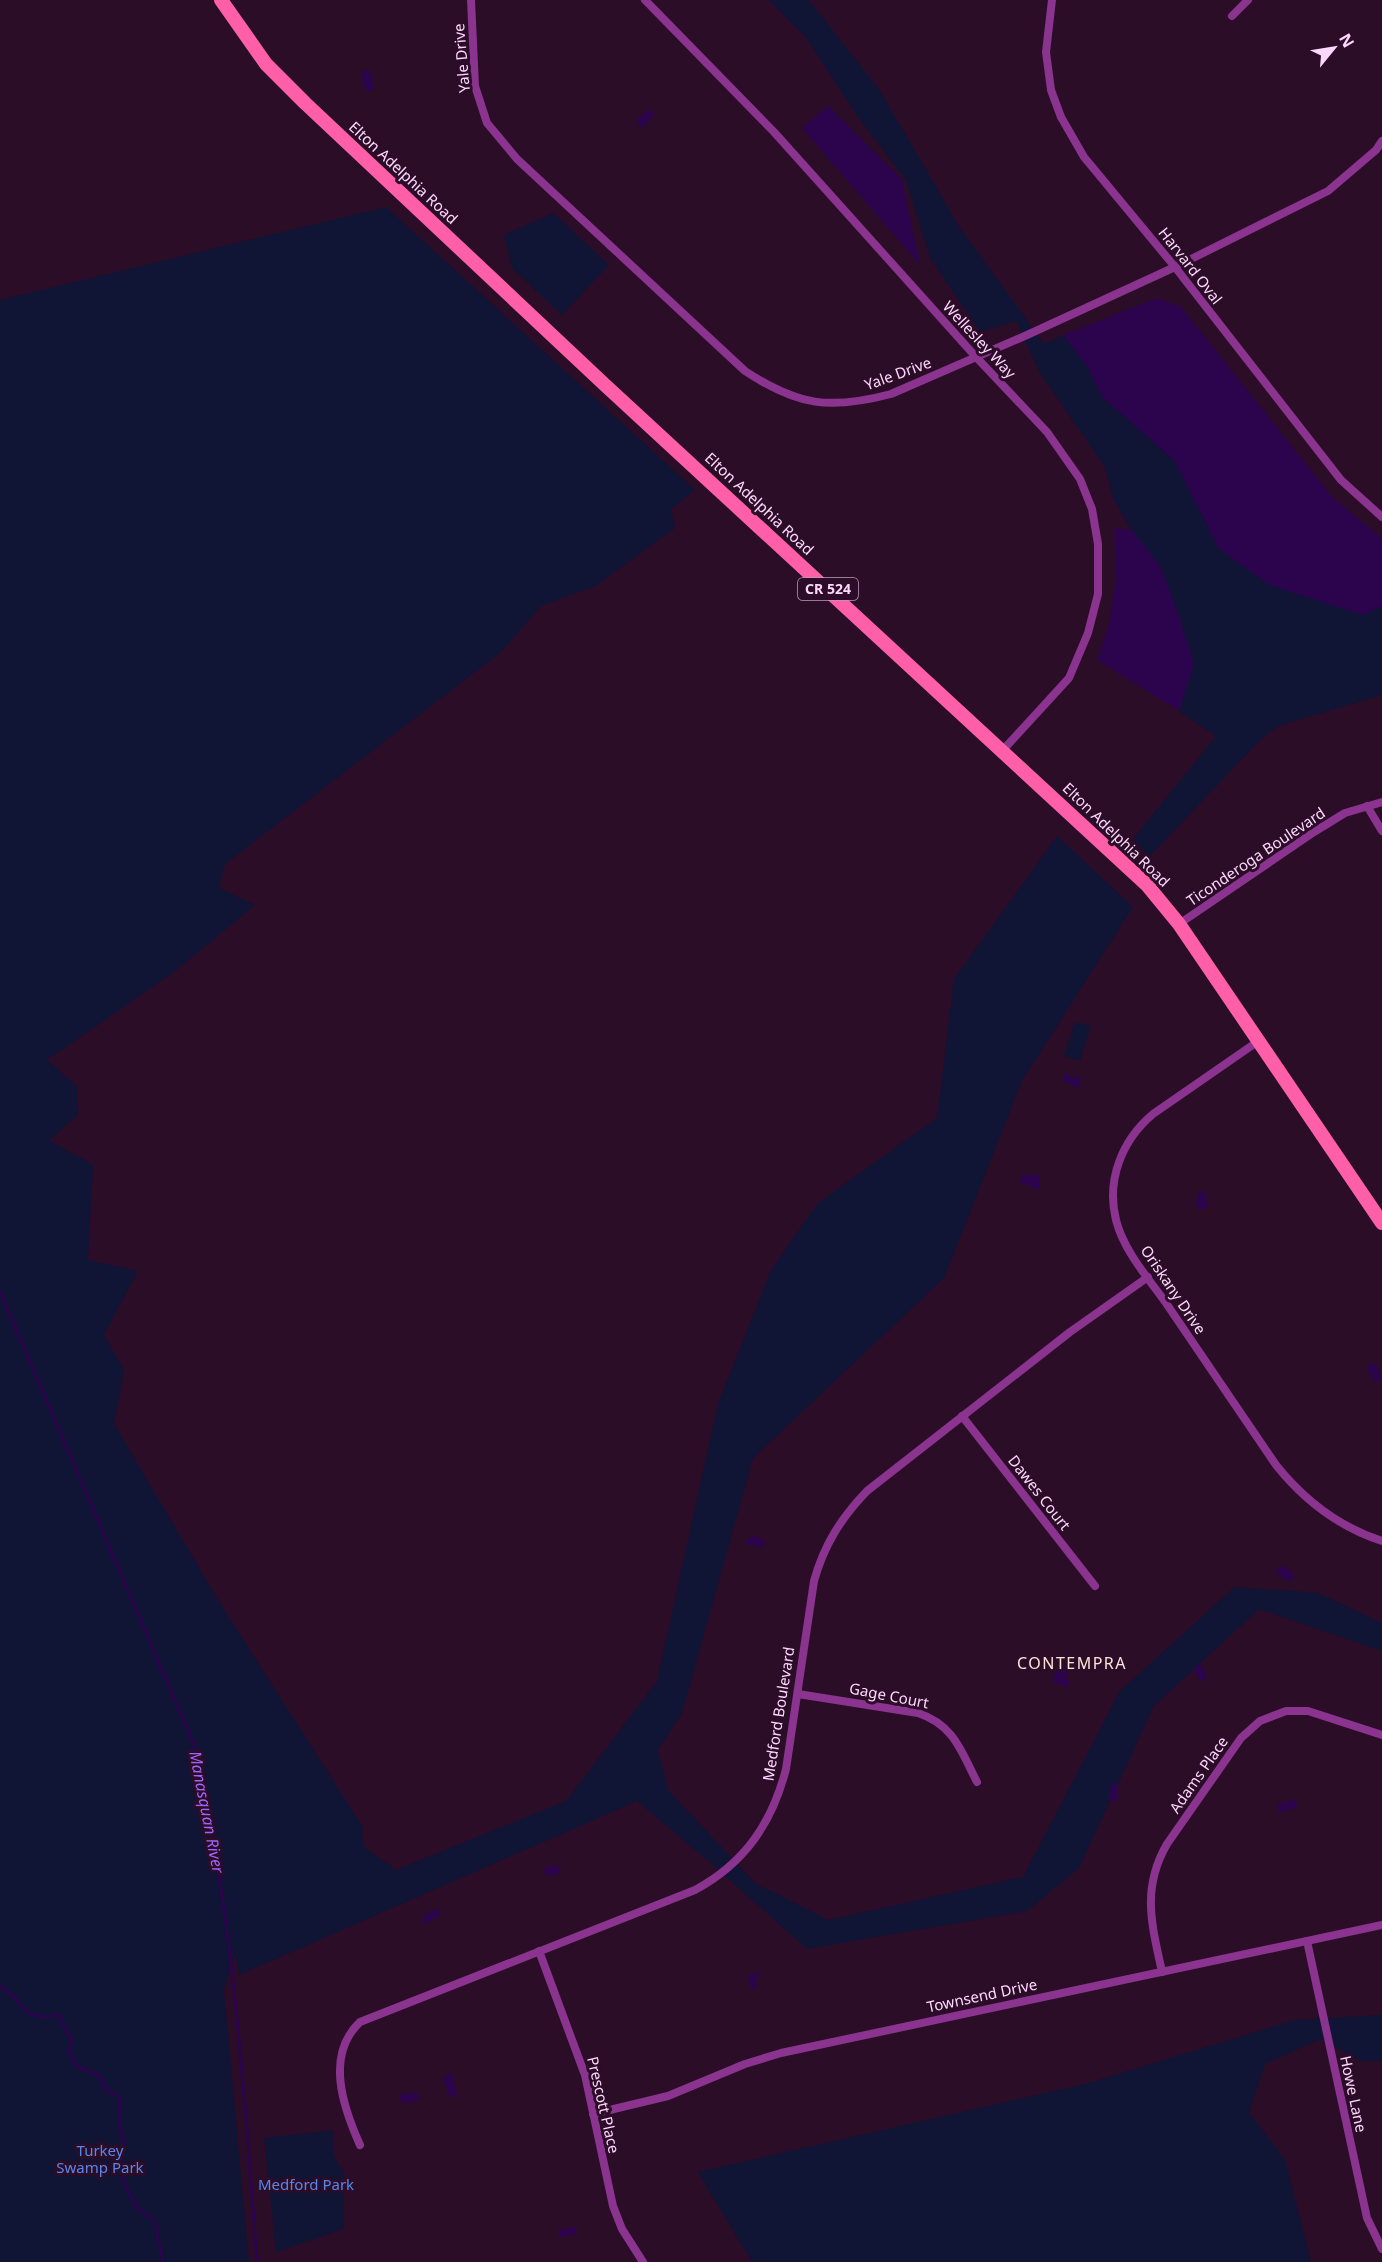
<svg xmlns="http://www.w3.org/2000/svg" width="1382" height="2262" font-family="'Noto Sans',sans-serif">
	<style>
		.green { fill: #101435 }
		.water { fill: #2c044d }
		.lines { fill: none; stroke-linecap: round; stroke-linejoin: round }
		.stream { stroke: #2c044d; stroke-width: 3 }
		.minor { stroke: #8a338f; stroke-width: 8 }
		.primary { stroke: #ff5ea8; stroke-width: 14 }
		.labels { text-anchor: middle; stroke-width: 6; stroke-linejoin: round; paint-order: stroke }
		.shield { fill: #2b0d28; stroke: #bf9abe; stroke-width: 1.5 }
		.shield-label { font-size: 14px; font-weight: bold; fill: #ffd7fe }
		.street-label { font-size: 15px; fill: #ffd7fe; stroke: #2b0d28 }
		.park-label { font-size: 15px; fill: #5588ed; stroke: #2b0d28 }
		.neighbourhood-label { font-size: 16px; letter-spacing: 1.5px; fill: #ffe4d9; stroke: #2b0d28 }
		.water-label { font-size: 16px; font-style: italic; fill: #9f65ff; stroke: #2b0d28 }
	</style>
	<rect width="100%" height="100%" fill="#2b0d28"/>
	<g class="green">
		<polygon points="769,0 809,0 880,91 960,228 1044,344 1063,335 1087,366 1102,397 1174,460 1219,549 1363,615 1382,606 1382,695 1278,726 1257,743 1149,857 1133,839 1216,736 1179,711 1194,664 1160,566 1131,530 1113,498 1105,467 1040,373 1016,321 980,332 930,258 906,180 857,116 807,39"/>
		<polygon points="386,207 695,490 671,509 675,528 597,585 541,606 501,652 225,864 219,888 255,905 174,972 47,1060 77,1086 78,1115 49,1140 93,1165 88,1260 138,1271 104,1335 124,1370 114,1424 220,1603 362,1826 363,1846 396,1870 566,1801 657,1681 718,1404 771,1270 818,1203 937,1118 954,979 1057,836 1133,907 1022,1081 944,1278 753,1458 682,1713 658,1750 668,1790 755,1883 828,1920 1023,1877 1120,1691 1235,1587 1318,1593 1382,1623 1382,1651 1259,1609 1154,1706 1079,1868 1027,1911 807,1949 713,1865 637,1801 239,1975 235,1952 224,1992 249,2262 0,2262 0,300"/>
		<polygon points="553,213 609,265 562,315 512,268 504,235"/>
		<polygon points="1075,1022 1091,1026 1080,1061 1064,1056"/>
		<polygon points="1382,2015 1382,2061 1360,2061 1320,2039 1265,2064 1249,2112 1285,2160 1311,2262 752,2262 698,2172 1085,2084 1295,2020"/>
		<path d="M334,2130C333,2147 331,2158 344,2171V2229L276,2252L264,2138Z"/>
	</g>
	<g class="water">
		<polygon points="366,70 370,71 374,88 370,91 365,90 361,73"/>
		<polygon points="828,106 902,180 920,265 802,128"/>
		<polygon points="649,109 655,115 642,128 636,121"/>
		<polygon points="1157,298 1181,307 1333,498 1382,538 1382,606 1363,615 1269,585 1219,549 1174,460 1102,397 1087,366 1063,335"/>
		<polygon points="1114,528 1132,530 1160,566 1181,621 1194,664 1179,711 1097,660 1109,624 1116,578"/>
		<polygon points="1064,1074 1067,1074 1074,1079 1079,1076 1082,1078 1077,1088 1062,1080"/>
		<polygon points="1023,1175 1039,1175 1040,1189 1032,1189 1032,1185 1023,1185 1020,1181"/>
		<polygon points="1203,1191 1206,1194 1208,1207 1199,1210 1195,1204 1198,1200 1198,1193"/>
		<polygon points="1369,1363 1378,1365 1377,1369 1382,1377 1375,1383 1368,1371"/>
		<polygon points="754,1536 765,1541 763,1548 755,1545 749,1546 746,1540"/>
		<polygon points="1282,1566 1293,1573 1293,1580 1289,1581 1278,1575 1276,1571"/>
		<polygon points="1061,1661 1071,1666 1065,1678 1070,1681 1067,1688 1052,1681"/>
		<polygon points="1197,1665 1201,1665 1207,1676 1203,1681 1200,1681 1194,1670"/>
		<polygon points="1113,1783 1118,1785 1117,1793 1119,1797 1114,1802 1109,1801 1109,1792"/>
		<polygon points="1295,1800 1297,1808 1279,1812 1277,1804"/>
		<polygon points="556,1865 561,1869 558,1874 548,1876 543,1872 545,1868"/>
		<polygon points="436,1909 439,1910 440,1915 423,1925 423,1916"/>
		<polygon points="758,1972 760,1974 756,1978 757,1986 753,1989 750,1986 748,1976"/>
		<polygon points="449,2073 452,2074 457,2094 455,2097 450,2097 443,2080"/>
		<polygon points="404,2092 409,2095 416,2092 420,2098 407,2104 400,2100 400,2096"/>
		<polygon points="575,2227 577,2234 562,2237 558,2235 561,2229"/>
	</g>
	<g class="lines">
		<g class="stream">
			<path d="M0,1292L194,1745C233,1914 244,2089 257,2262"/>
			<path d="M0,1986C27,2000 17,2022 58,2015L72,2040L69,2051L76,2066L100,2076L106,2089L120,2098L119,2123L124,2144L121,2160L124,2185L139,2210L154,2219L163,2262"/>
		</g>
		<g class="minor">
			<path d="M471,0L475,86L487,123L517,159L745,371C798,406 830,410 891,394L1027,335L1175,267L1328,191L1376,150L1382,141"/>
			<polyline points="645,0 774,132 976,357 1047,432 1080,479 1092,509 1098,544 1098,594 1088,633 1069,678 1003,750"/>
			<polyline points="1052,0 1046,52 1051,90 1061,117 1084,157 1175,267 1341,480 1382,517"/>
			<polyline points="1232,16 1248,0"/>
			<polyline points="1367,806 1382,831"/>
			<polyline points="1179,924 1314,832 1345,813 1382,802"/>
			<path d="M1257,1042L1153,1114C1122,1140 1106,1180 1116,1220C1124,1252 1150,1280 1168,1306C1204,1359 1240,1412 1276,1465C1304,1500 1339,1527 1382,1541"/>
			<polyline points="962,1416 1095,1586"/>
			<path d="M798,1694L918,1713C954,1725 961,1751 977,1782"/>
			<polyline points="1307,1941 1367,2218 1382,2249"/>
			<polyline points="539,1951 585,2075 613,2206 622,2229 643,2262"/>
			<path d="M1162,1972C1152,1925 1141,1889 1167,1844L1241,1738L1260,1721L1286,1711H1308L1382,1735"/>
			<polyline points="593,2114 668,2096 745,2064 781,2053 1382,1925"/>
			<path d="M360,2145C343,2107 325,2055 360,2022L695,1890C745,1863 772,1823 786,1769L814,1581C824,1545 841,1518 867,1491L1070,1332L1148,1277"/>
		</g>
		<polyline class="primary" points="221,0 266,64 305,103 605,385 1147,885 1179,924 1382,1223"/>
	</g>
	<g class="labels">
		<rect class="shield" x="798" y="578" width="60" height="22" rx="4.5"/>
		<g class="shield-label">
			<text x="828" y="594">CR 524</text>
		</g>
		<g class="street-label">
			<text transform="translate(462 58) rotate(-95)" y="5">Yale Drive</text>
			<text transform="translate(403 173) rotate(43)" y="5">Elton Adelphia Road</text>
			<text transform="translate(1190 266) rotate(52)" y="5">Harvard Oval</text>
			<text transform="translate(979 340) rotate(47)" y="5">Wellesley Way</text>
			<text transform="translate(898 374) rotate(-20)" y="5">Yale Drive</text>
			<text transform="translate(759 504) rotate(43)" y="5">Elton Adelphia Road</text>
			<text transform="translate(1116 835) rotate(44)" y="5">Elton Adelphia Road</text>
			<text transform="translate(1256 857) rotate(-34)" y="5">Ticonderoga Boulevard</text>
			<text transform="translate(1173 1290) rotate(56)" y="5">Oriskany Drive</text>
			<text transform="translate(1039 1493) rotate(52)" y="5">Dawes Court</text>
			<text transform="translate(889 1696) rotate(11)" y="5">Gage Court</text>
			<text transform="translate(779 1714) rotate(-81)" y="5">Medford Boulevard</text>
			<text transform="translate(1199 1775) rotate(-55)" y="5">Adams Place</text>
			<text transform="translate(982 1996) rotate(-12)" y="5">Townsend Drive</text>
			<text transform="translate(1353 2094) rotate(78)" y="5">Howe Lane</text>
			<text transform="translate(603 2105) rotate(77)" y="5">Prescott Place</text>
		</g>
		<g class="park-label">
			<text x="100" y="2156">Turkey<tspan x="100" dy="17">Swamp Park</tspan></text>
			<text x="306" y="2190">Medford Park</text>
		</g>
		<g class="neighbourhood-label">
			<text x="1072" y="1669">CONTEMPRA</text>
		</g>
		<g class="water-label">
			<text transform="translate(207 1812) rotate(79)" y="6">Manasquan River</text>
		</g>
	</g>
	<g transform="translate(1334 48) rotate(60)" stroke="#2b0d28" stroke-width="4.5" paint-order="stroke">
	<path d="M0-4.5L10 22L0 15L-10 22Z" fill="#ffd7fe"/>
	<text y="-9" font-size="16" font-weight="bold" text-anchor="middle" fill="#ffd7fe">N</text>
	</g>
</svg>
